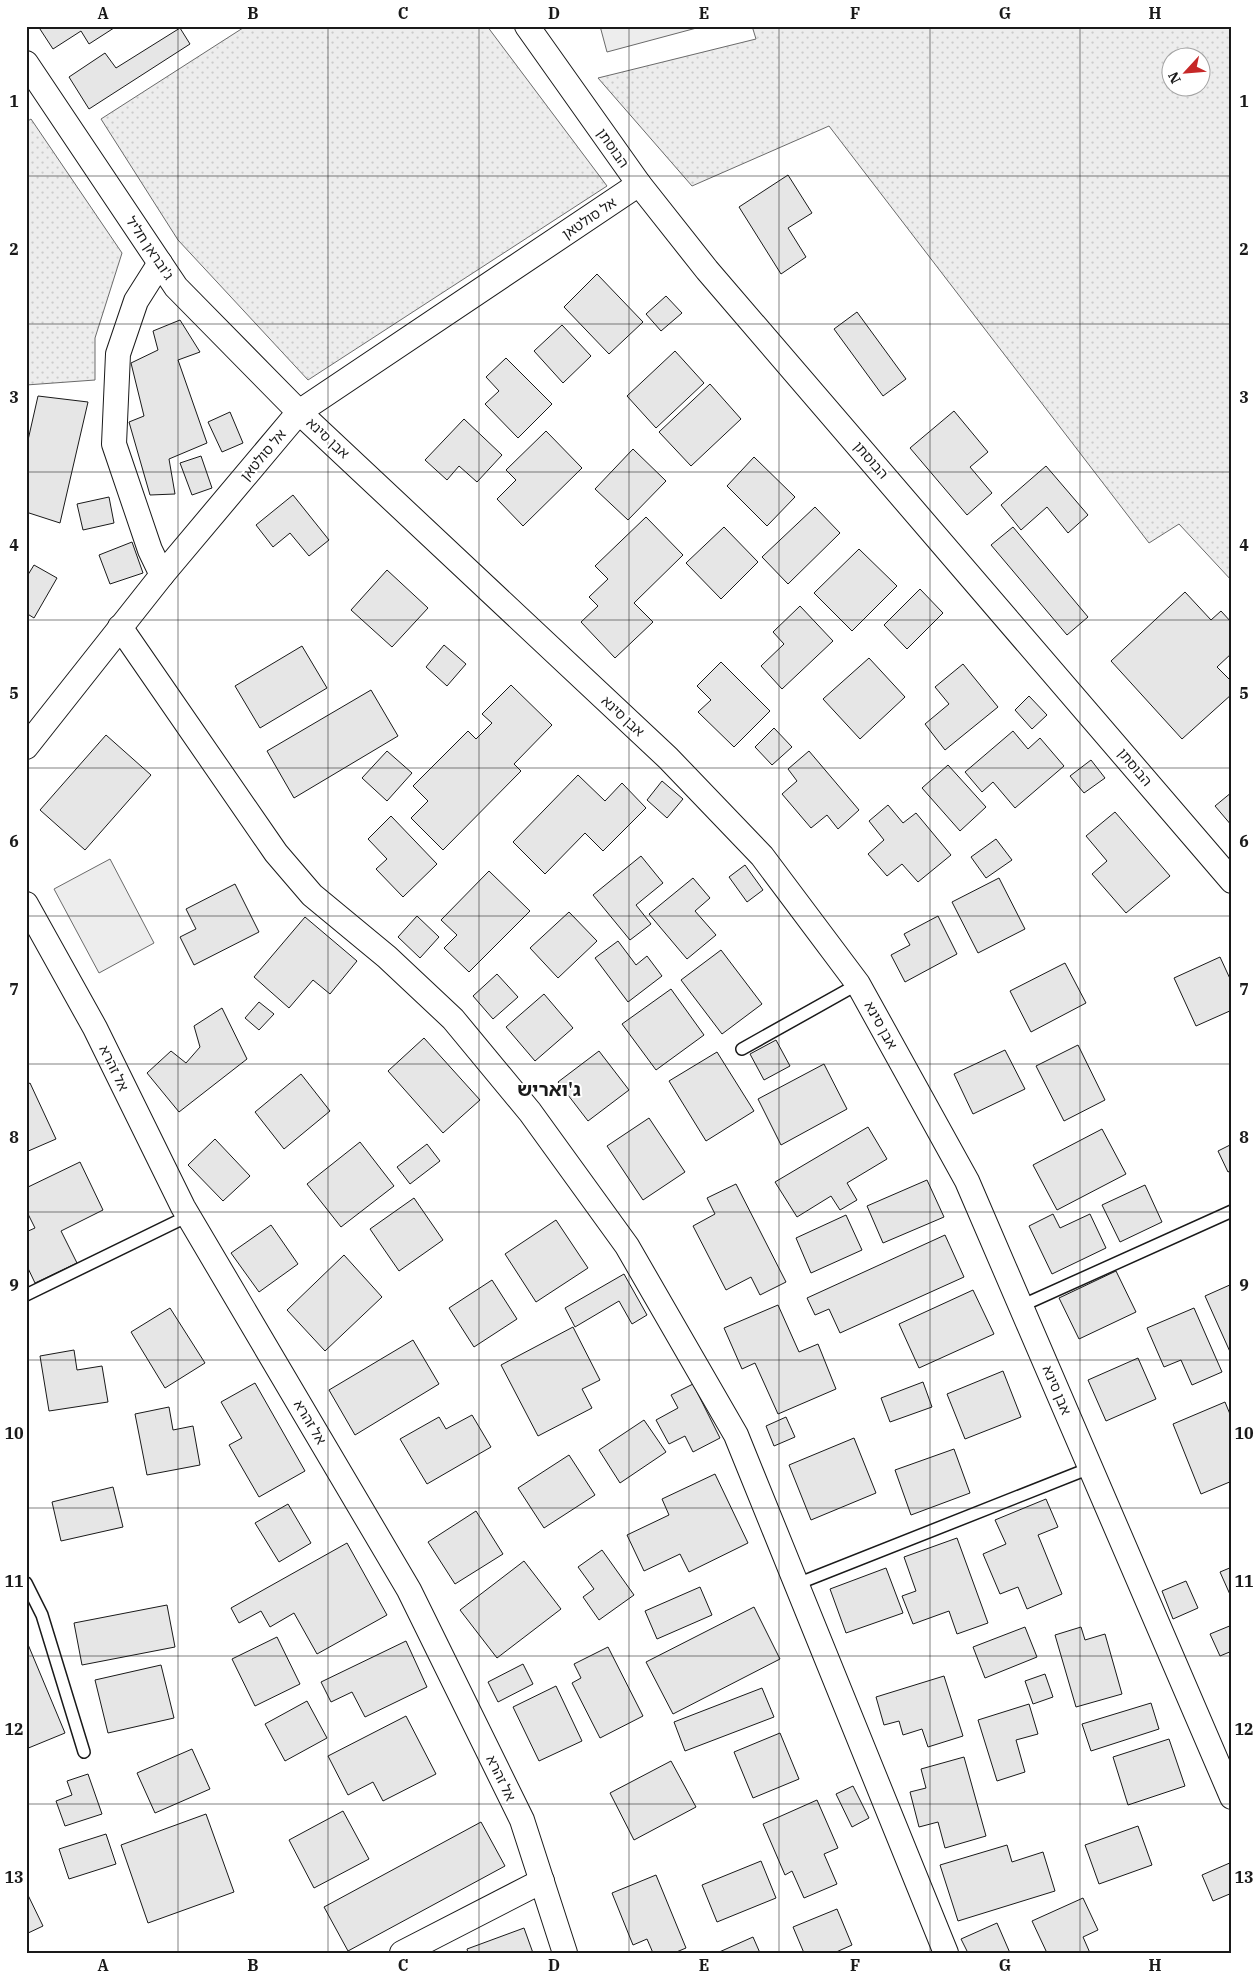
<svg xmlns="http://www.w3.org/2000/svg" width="1258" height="1979" font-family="'IBM Plex Serif','Noto Sans Hebrew',serif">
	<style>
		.grass { fill: url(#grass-dots); stroke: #6a6a6a; fill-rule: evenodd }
		.built { fill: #ededed; stroke: #6a6a6a }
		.building { fill: #e6e6e6; stroke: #1a1a1a }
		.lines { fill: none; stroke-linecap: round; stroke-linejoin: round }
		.service-casing { stroke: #1a1a1a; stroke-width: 14 }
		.minor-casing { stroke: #1a1a1a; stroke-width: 26 }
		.service { stroke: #fff; stroke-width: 11 }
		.minor { stroke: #fff; stroke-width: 24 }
		.grid { fill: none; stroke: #1a1a1a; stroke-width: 1; stroke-opacity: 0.55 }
		.labels { text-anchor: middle; stroke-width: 4; stroke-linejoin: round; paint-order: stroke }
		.street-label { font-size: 14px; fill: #1a1a1a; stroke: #fff }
		.district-label { font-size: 19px; font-weight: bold; fill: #1a1a1a; stroke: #fff }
		.neatline { fill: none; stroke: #1a1a1a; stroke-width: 2 }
		.grid-label { font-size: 16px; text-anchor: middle; font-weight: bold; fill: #1a1a1a }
	</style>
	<defs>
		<pattern id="grass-dots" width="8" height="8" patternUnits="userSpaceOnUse" patternTransform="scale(1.25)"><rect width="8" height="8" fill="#ededed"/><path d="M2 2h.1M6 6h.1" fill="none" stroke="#cbcbcb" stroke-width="1.8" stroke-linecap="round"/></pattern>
	</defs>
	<rect width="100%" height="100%" fill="#fff"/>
	<g class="grass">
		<polygon points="246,26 487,26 607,186 308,380 178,240 101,119"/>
		<path d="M752,26H1232V581L1179,524L1149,543L829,126L692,186L598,78L756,39ZM1170,58H1200V88H1170Z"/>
		<polygon points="31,119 122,253 95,338 95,380 26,385 26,122"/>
	</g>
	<g class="built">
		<polygon points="600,26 704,26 607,52"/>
		<polygon points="110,859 154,943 99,973 54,889"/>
	</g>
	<g class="building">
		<polygon points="38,26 117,26 89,44 81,31 53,49"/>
		<polygon points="180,28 190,44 89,109 69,77 105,53 116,68"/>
		<polygon points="788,175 812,213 788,228 806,257 781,274 739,207"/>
		<polygon points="597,274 643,322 609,354 564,307"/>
		<polygon points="666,296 682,313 661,331 646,314"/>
		<polygon points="857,312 906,379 883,396 834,329"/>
		<polygon points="180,320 200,352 178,360 207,443 169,459 175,494 150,495 129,422 144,416 131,363 158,350 153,331"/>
		<polygon points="562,325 591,356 563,383 534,351"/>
		<polygon points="675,351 704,383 656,428 627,396"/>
		<polygon points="506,358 552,404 518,438 485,404 499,391 486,377"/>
		<polygon points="710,384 741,419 691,466 659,432"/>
		<polygon points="38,396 88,402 60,523 26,512 26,449"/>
		<polygon points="954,411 988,452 970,467 992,493 967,515 910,448"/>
		<polygon points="230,412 243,443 222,452 208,422"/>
		<polygon points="464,419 502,455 477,482 459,466 447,480 425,460"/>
		<polygon points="546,431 582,468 523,526 497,499 516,480 506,470"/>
		<polygon points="633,449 666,481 628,520 595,489"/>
		<polygon points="201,456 212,488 192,495 180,463"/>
		<polygon points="754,457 795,497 767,526 727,486"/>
		<polygon points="1046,466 1088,515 1068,533 1047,507 1021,530 1001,505"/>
		<polygon points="293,495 329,540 309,556 290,533 273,547 256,525"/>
		<polygon points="109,497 114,523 83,530 77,504"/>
		<polygon points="815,507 840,533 788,584 762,557"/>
		<polygon points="646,517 683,555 634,603 653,622 615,658 581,622 598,606 589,597 608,579 595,566"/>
		<polygon points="724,527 758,562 721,599 686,563"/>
		<polygon points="1013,527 1088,617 1067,635 991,545"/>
		<polygon points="132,542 143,573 110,584 99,555"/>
		<polygon points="859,549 897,586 852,631 814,593"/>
		<polygon points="34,565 57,578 34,618 26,613 26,578"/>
		<polygon points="387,570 428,608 392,647 351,610"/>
		<polygon points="920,589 943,613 907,649 884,625"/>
		<polygon points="1185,592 1211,620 1221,611 1232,623 1232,653 1217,667 1232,682 1232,694 1182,739 1111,661"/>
		<polygon points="800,606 833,641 782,689 761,666 784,644 773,632"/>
		<polygon points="444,645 466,664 447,686 426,667"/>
		<polygon points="302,646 327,688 260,728 235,686"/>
		<polygon points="869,658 905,697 860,739 823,699"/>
		<polygon points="721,662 770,711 734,747 698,712 711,700 697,686"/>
		<polygon points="963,664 998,707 945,750 925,724 949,704 935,687"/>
		<polygon points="511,685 552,725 514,764 521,771 443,850 411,818 428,801 413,786 468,731 476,739 492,723 482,714"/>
		<polygon points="371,690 398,736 294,798 267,751"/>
		<polygon points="1029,696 1047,715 1032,729 1015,710"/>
		<polygon points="774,728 792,747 772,765 755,747"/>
		<polygon points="1013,731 1028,749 1040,738 1064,766 1015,808 993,782 982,792 965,772"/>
		<polygon points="106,735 151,775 85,850 40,810"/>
		<polygon points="387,751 412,773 387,801 362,778"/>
		<polygon points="809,751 859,810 838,829 827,815 811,828 782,794 797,781 788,769"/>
		<polygon points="1091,760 1105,778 1084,793 1070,776"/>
		<polygon points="948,765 986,807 960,831 922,788"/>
		<polygon points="578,775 605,801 622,783 646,808 603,851 585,833 545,874 513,842"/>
		<polygon points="662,781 683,799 667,818 647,800"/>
		<polygon points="1232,792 1232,826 1215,806"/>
		<polygon points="888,805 903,823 916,813 951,855 918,882 902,864 887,876 868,854 884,840 869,821"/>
		<polygon points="1115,812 1170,876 1126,913 1092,874 1107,861 1086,836"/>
		<polygon points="391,816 437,864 403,897 376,869 387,859 368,839"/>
		<polygon points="996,839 1012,860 986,878 971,857"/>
		<polygon points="641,856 663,883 636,905 651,924 630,940 593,895"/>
		<polygon points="745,865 763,890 747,902 729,877"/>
		<polygon points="489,871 530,911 469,972 444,948 457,935 441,920"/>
		<polygon points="693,878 710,898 695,911 716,935 687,959 649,914"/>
		<polygon points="999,878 1025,929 978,953 952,902"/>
		<polygon points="235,884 259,932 194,965 180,937 196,929 186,909"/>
		<polygon points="569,912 597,941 558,978 530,948"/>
		<polygon points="417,916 439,937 420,958 398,937"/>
		<polygon points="938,916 957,954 905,982 891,955 910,945 904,934"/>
		<polygon points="305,917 357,961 330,994 313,980 289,1008 254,977"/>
		<polygon points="618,941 636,965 647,956 662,976 628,1002 595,958"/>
		<polygon points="721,950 762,1004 722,1034 681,980"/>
		<polygon points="1220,957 1232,983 1232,1010 1196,1026 1174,978"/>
		<polygon points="1065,963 1086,1003 1031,1032 1010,991"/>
		<polygon points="497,974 518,997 493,1019 473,996"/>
		<polygon points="671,989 704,1035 656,1070 622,1024"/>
		<polygon points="544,994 573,1028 535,1061 506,1027"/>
		<polygon points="259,1002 274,1014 259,1030 245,1018"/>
		<polygon points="222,1008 247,1059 179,1112 147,1073 171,1051 186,1063 200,1047 194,1026"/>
		<polygon points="424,1038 480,1100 443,1133 388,1071"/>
		<polygon points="776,1040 790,1066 764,1080 750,1054"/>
		<polygon points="1078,1045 1105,1100 1064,1121 1036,1066"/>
		<polygon points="1005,1050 1025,1089 973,1114 954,1074"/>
		<polygon points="599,1051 629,1090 588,1121 558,1082"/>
		<polygon points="717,1052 754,1111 706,1141 669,1081"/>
		<polygon points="824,1064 847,1109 781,1145 758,1099"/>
		<polygon points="301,1074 330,1111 284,1149 255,1112"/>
		<polygon points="30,1083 56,1139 26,1152 26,1085"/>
		<polygon points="649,1118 685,1172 643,1200 607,1146"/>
		<polygon points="868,1127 887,1159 847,1183 857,1200 840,1210 831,1196 797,1217 775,1182"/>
		<polygon points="1102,1129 1126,1174 1057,1210 1033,1165"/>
		<polygon points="215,1139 250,1176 223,1201 188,1165"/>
		<polygon points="360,1142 394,1186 341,1227 307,1184"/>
		<polygon points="427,1144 440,1161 410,1184 397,1167"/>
		<polygon points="1232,1144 1232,1170 1228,1172 1218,1151"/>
		<polygon points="80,1162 103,1210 61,1231 77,1263 35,1283 26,1264 26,1232 35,1228 26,1210 26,1188"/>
		<polygon points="927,1180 944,1217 883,1243 867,1206"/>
		<polygon points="736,1184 786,1282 760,1295 751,1277 726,1290 693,1226 715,1214 707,1198"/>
		<polygon points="1145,1185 1162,1222 1120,1242 1102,1205"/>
		<polygon points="414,1198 443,1240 399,1271 370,1229"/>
		<polygon points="1053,1214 1060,1228 1090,1214 1106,1248 1052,1274 1029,1226"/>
		<polygon points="846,1215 862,1250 811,1273 796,1238"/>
		<polygon points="556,1220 588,1268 536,1302 505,1254"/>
		<polygon points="271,1225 298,1264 259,1292 231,1253"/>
		<polygon points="945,1235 964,1277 840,1333 829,1309 815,1315 807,1298"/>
		<polygon points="344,1255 382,1297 325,1351 287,1310"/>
		<polygon points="1116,1271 1136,1312 1079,1339 1059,1298"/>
		<polygon points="624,1274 647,1315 632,1324 619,1301 575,1327 565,1308"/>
		<polygon points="492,1280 517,1319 474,1347 449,1308"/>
		<polygon points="1232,1284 1232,1354 1231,1354 1205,1296"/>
		<polygon points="973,1290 994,1334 919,1368 899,1324"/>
		<polygon points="778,1305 799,1352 818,1344 836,1389 778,1414 755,1363 742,1369 724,1328"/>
		<polygon points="170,1308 205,1363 165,1388 131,1332"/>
		<polygon points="1194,1308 1222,1372 1192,1385 1181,1360 1164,1367 1147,1328"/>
		<polygon points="573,1327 600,1380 582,1389 592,1408 538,1436 501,1365"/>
		<polygon points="413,1340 439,1384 355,1435 329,1390"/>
		<polygon points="74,1350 77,1370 102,1366 108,1402 49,1411 40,1356"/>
		<polygon points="1138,1358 1156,1399 1106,1421 1088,1380"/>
		<polygon points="1003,1371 1021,1417 965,1439 947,1394"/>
		<polygon points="923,1382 932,1407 890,1422 881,1398"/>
		<polygon points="255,1383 305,1471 259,1497 229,1445 242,1438 221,1402"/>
		<polygon points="693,1384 720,1438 693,1452 685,1436 669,1444 656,1420 678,1408 671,1395"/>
		<polygon points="1225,1402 1232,1419 1232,1481 1201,1494 1173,1424"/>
		<polygon points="169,1407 173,1430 193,1426 200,1465 147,1475 135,1414"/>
		<polygon points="472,1415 491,1447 427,1484 400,1439 439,1417 446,1429"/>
		<polygon points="786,1417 795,1437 774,1446 766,1426"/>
		<polygon points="644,1420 666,1452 620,1483 599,1450"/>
		<polygon points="854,1438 876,1493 811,1520 789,1465"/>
		<polygon points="954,1449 970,1493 911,1515 895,1470"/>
		<polygon points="569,1455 595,1495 544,1528 518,1488"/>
		<polygon points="715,1474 748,1543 689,1572 680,1554 644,1571 627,1535 669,1515 662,1499"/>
		<polygon points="113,1487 123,1527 61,1541 52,1502"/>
		<polygon points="1046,1499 1058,1527 1038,1535 1062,1594 1027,1609 1018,1587 1000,1594 983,1554 1006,1544 995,1520"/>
		<polygon points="288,1504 311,1543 279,1562 255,1523"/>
		<polygon points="476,1511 503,1554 455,1584 428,1542"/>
		<polygon points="957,1538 988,1623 957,1634 949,1611 913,1624 902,1596 916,1591 904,1557"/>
		<polygon points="347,1543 387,1615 317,1654 294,1613 270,1627 261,1611 239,1623 231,1608"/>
		<polygon points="602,1550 634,1595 599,1620 583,1597 594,1589 578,1567"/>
		<polygon points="524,1561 561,1609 497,1658 460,1610"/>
		<polygon points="1232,1567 1232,1599 1220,1572"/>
		<polygon points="886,1568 903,1613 846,1633 830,1589"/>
		<polygon points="1186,1581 1198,1608 1173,1619 1162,1591"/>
		<polygon points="700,1587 712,1615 657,1639 645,1611"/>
		<polygon points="167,1605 175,1647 82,1665 74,1623"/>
		<polygon points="754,1607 780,1659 673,1714 646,1662"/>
		<polygon points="1232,1625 1232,1651 1220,1656 1210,1634"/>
		<polygon points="1025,1627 1037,1657 985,1678 973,1647"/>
		<polygon points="1081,1627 1085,1640 1105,1634 1122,1694 1076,1707 1055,1635"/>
		<polygon points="277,1637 300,1684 255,1706 232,1659"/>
		<polygon points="406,1641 427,1687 365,1717 352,1692 331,1702 321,1682"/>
		<polygon points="27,1642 65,1733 26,1749 26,1643"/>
		<polygon points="608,1647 643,1716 600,1738 572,1683 581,1678 574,1664"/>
		<polygon points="523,1664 533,1684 498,1702 488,1682"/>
		<polygon points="161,1665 174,1718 108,1733 95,1680"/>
		<polygon points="1045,1674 1053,1697 1033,1704 1025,1681"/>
		<polygon points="944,1676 963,1736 928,1747 922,1729 903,1735 899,1721 884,1725 876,1697"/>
		<polygon points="556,1686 582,1741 539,1761 513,1707"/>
		<polygon points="762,1688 774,1717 685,1751 674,1722"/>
		<polygon points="307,1701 327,1738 285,1761 265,1724"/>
		<polygon points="1151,1703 1159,1729 1091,1751 1082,1724"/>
		<polygon points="1029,1704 1038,1734 1016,1740 1025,1772 997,1781 978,1720"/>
		<polygon points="406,1716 436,1774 383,1801 373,1782 348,1795 328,1756"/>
		<polygon points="780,1733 799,1779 753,1798 734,1752"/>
		<polygon points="1169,1739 1185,1786 1128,1805 1113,1757"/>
		<polygon points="192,1749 210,1789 155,1813 137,1773"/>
		<polygon points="964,1757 986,1836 945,1848 938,1822 919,1827 910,1792 926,1788 921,1769"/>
		<polygon points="671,1761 696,1807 634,1840 610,1793"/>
		<polygon points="88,1774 102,1814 65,1826 56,1801 72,1795 67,1781"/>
		<polygon points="853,1786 869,1818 852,1827 836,1794"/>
		<polygon points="817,1800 838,1848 824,1854 837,1884 804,1898 792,1871 785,1875 763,1824"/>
		<polygon points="343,1811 369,1859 314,1888 289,1840"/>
		<polygon points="206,1814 234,1892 148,1923 121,1845"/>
		<polygon points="481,1822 505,1866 348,1951 324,1907"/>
		<polygon points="1138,1826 1152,1865 1099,1884 1085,1845"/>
		<polygon points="106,1834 116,1864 69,1879 59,1849"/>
		<polygon points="1007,1845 1012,1862 1043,1852 1055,1891 958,1921 940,1865"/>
		<polygon points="761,1861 776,1898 717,1922 702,1885"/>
		<polygon points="1232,1862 1232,1893 1213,1901 1202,1875"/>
		<polygon points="656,1875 686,1948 674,1953 653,1953 647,1939 633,1945 612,1893"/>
		<polygon points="26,1891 43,1926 26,1934"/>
		<polygon points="1083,1898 1098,1930 1083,1937 1090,1953 1047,1953 1032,1921"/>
		<polygon points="837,1909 852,1945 834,1953 804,1953 793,1927"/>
		<polygon points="997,1923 1010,1953 968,1953 961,1939"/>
		<polygon points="524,1928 533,1953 468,1953 467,1949"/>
		<polygon points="753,1937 760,1953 717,1953"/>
	</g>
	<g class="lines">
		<defs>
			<g id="service">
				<polyline points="742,1049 858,984"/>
				<polyline points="26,1295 188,1216"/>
				<polyline points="1021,1306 1232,1211"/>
				<polyline points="26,1583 42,1615 84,1752"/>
				<polyline points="797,1584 1090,1468"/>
			</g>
			<g id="minor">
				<polyline points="527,26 639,184 707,270 1232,881"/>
				<polyline points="26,63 176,287 299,412 668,758 762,856 858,984 967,1181 1232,1797"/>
				<polyline points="160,263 136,301 118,354 114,444 150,550 162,575"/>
				<polyline points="120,627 276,853 312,895 387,957 453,1019 530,1112 627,1246 736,1435 946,1953"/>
				<polyline points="26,747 162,575 299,412 639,184"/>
				<polyline points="26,904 95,1028 183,1207 409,1590 522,1820 565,1953"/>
				<polyline points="402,1953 542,1881"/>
			</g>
		</defs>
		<use href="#service" class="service-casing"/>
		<use href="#minor" class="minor-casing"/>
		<use href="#service" class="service"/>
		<use href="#minor" class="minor"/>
	</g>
	<path class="grid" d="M178,26V1953M328,26V1953M479,26V1953M629,26V1953M779,26V1953M930,26V1953M1080,26V1953M26,176H1232M26,324H1232M26,472H1232M26,620H1232M26,768H1232M26,916H1232M26,1064H1232M26,1212H1232M26,1360H1232M26,1508H1232M26,1656H1232M26,1804H1232"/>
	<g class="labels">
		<g class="street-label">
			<text transform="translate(613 148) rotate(55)" y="5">הבוסתן</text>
			<text transform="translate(589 218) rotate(-34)" y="5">אל סולטאן</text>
			<text transform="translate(150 248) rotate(56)" y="5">ג'ובראן חליל</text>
			<text transform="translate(328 438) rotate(43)" y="5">אבן סינא</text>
			<text transform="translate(263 455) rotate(-50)" y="5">אל סולטאן</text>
			<text transform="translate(871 460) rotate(49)" y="5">הבוסתן</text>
			<text transform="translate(623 716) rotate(43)" y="5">אבן סינא</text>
			<text transform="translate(1135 767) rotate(50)" y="5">הבוסתן</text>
			<text transform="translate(881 1025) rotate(61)" y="5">אבן סינא</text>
			<text transform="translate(114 1068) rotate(64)" y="5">אל זהרא</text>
			<text transform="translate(1057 1390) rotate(67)" y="5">אבן סינא</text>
			<text transform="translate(310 1422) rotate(59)" y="5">אל זהרא</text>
			<text transform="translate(501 1778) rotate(64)" y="5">אל זהרא</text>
		</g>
		<g class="district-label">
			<text x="549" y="1096">ג'ואריש</text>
		</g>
	</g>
	<rect width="1258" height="1979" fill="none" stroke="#ffffff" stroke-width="55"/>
	<g transform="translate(1186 72) rotate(244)"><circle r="24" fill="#ffffff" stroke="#a3a3a3"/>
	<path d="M0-4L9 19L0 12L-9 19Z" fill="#c62828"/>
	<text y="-8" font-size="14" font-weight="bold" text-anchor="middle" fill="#1a1a1a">N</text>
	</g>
	<rect x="28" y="28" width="1202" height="1924" class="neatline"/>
	<g class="grid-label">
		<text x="103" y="19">A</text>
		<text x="253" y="19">B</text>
		<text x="403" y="19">C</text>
		<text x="554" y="19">D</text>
		<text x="704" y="19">E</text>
		<text x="855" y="19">F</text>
		<text x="1005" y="19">G</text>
		<text x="1155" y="19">H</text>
		<text x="14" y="107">1</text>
		<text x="1244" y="107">1</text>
		<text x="14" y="255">2</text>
		<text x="1244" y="255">2</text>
		<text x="14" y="403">3</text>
		<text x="1244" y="403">3</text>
		<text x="14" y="551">4</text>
		<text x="1244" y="551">4</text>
		<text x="14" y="699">5</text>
		<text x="1244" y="699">5</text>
		<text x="14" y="847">6</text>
		<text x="1244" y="847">6</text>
		<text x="14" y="995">7</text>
		<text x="1244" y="995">7</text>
		<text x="14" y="1143">8</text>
		<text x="1244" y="1143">8</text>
		<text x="14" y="1291">9</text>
		<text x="1244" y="1291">9</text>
		<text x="14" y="1439">10</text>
		<text x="1244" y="1439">10</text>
		<text x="14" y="1587">11</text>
		<text x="1244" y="1587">11</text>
		<text x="14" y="1735">12</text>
		<text x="1244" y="1735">12</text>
		<text x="14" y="1883">13</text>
		<text x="1244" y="1883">13</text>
		<text x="103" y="1971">A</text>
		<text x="253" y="1971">B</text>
		<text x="403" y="1971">C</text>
		<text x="554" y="1971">D</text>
		<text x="704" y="1971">E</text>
		<text x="855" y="1971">F</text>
		<text x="1005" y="1971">G</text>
		<text x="1155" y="1971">H</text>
	</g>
</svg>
